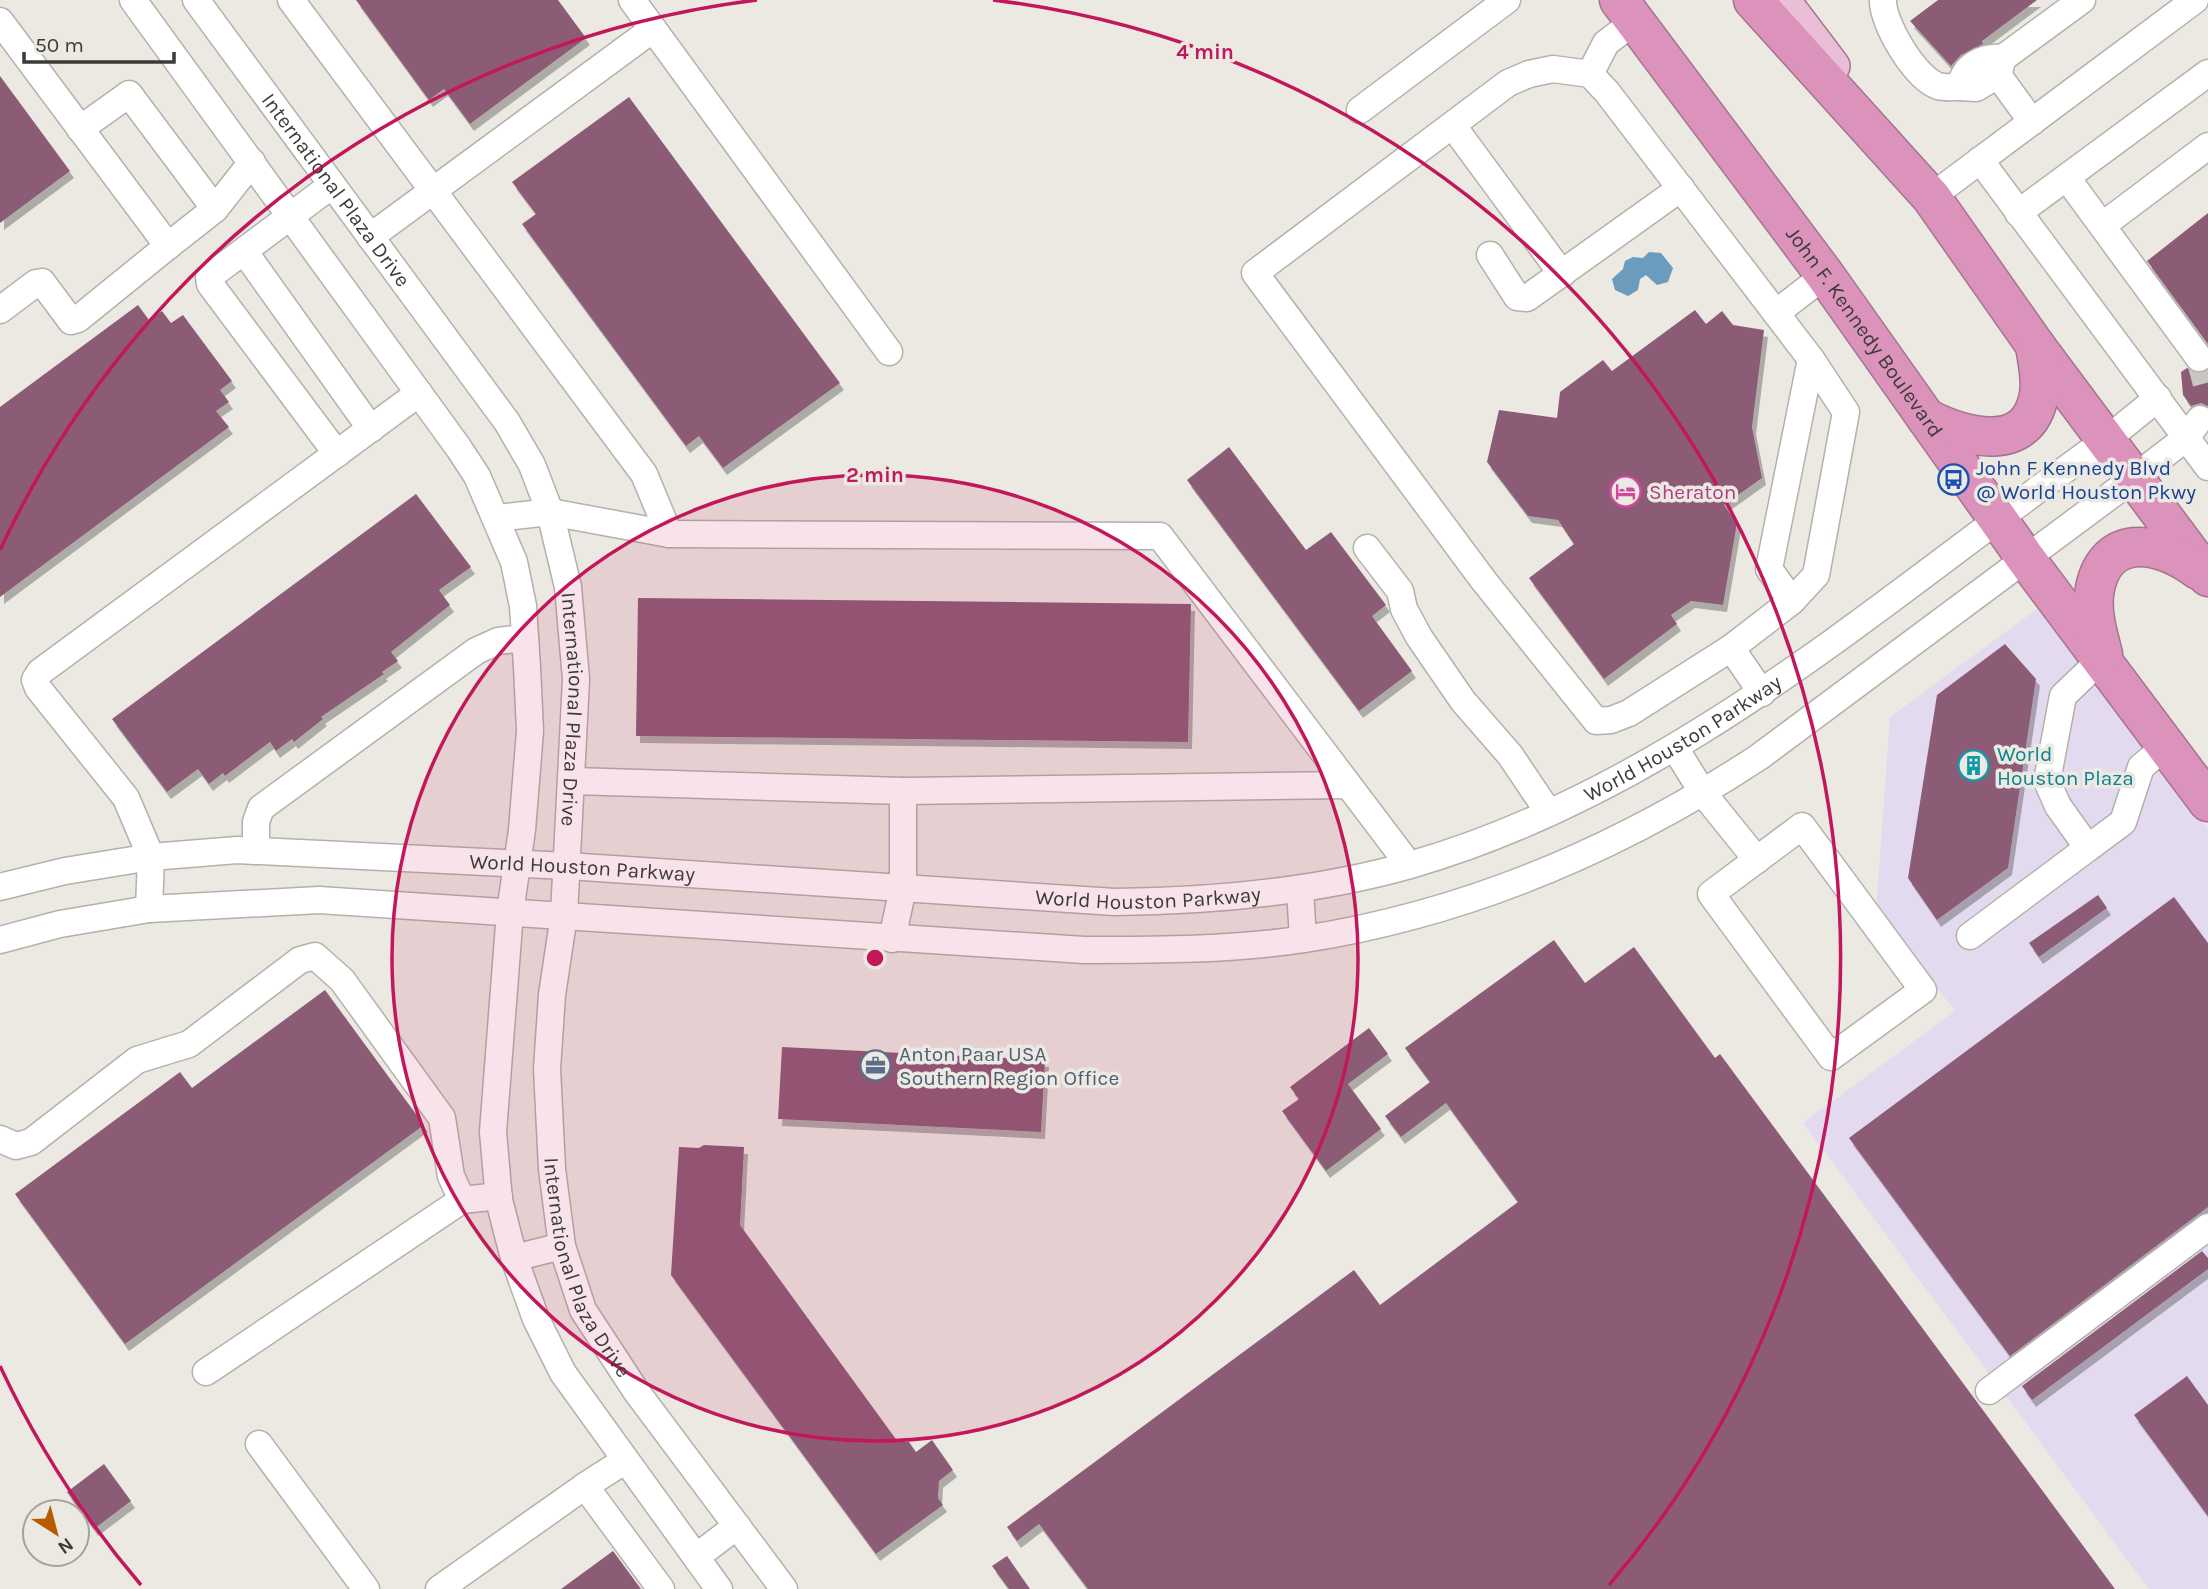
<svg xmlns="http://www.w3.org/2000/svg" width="2208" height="1589" font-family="Karla,sans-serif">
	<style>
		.commercial { fill: #e4daef }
		.water { fill: #6b9bbd }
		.building { fill: #8c5c77; filter: url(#shadow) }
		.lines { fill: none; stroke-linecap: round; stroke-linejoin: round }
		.minor-tunnel { stroke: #c8c6c0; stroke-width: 26; stroke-dasharray: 26 13; stroke-linecap: butt }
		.minor-casing { stroke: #b3b1aa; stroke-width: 29 }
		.major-casing { stroke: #a4748e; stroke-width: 36 }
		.highway-casing { stroke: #a4748e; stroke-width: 41 }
		.minor { stroke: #fff; stroke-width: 26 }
		.major { stroke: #eabed6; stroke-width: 33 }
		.highway { stroke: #dc93bb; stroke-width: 38 }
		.ring { fill: none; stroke: #c2185b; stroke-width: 3.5 }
		.labels { text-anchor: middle; stroke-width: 7; stroke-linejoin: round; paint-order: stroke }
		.street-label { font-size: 21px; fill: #3c3b39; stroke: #ebe9e2 }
		.transit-label { font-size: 21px; fill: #164399; stroke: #ebe9e2; text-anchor: start }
		.hotel-label { font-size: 21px; fill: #b23c85; stroke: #ebe9e2; text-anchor: start }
		.culture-label { font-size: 21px; fill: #0d838f; stroke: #ebe9e2; text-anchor: start }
		.service-label { font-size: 21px; fill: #4e5e75; stroke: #ebe9e2; text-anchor: start }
		.centre { fill: #c2185b; stroke: #ebe9e2; stroke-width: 3.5 }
		.ring-label { font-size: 21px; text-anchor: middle; font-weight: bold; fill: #c2185b; stroke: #ebe9e2; stroke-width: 7; stroke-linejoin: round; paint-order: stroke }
	</style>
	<defs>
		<filter id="shadow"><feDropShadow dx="4" dy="7" stdDeviation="0" flood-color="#0004"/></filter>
	</defs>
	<rect width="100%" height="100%" fill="#ebe9e2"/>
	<polygon class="commercial" points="2042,605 2208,828 2208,1589 2149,1589 1803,1123 1955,1011 1876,911 1890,717"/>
	<polygon class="water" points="1649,252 1661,253 1673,268 1668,282 1657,285 1646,275 1640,279 1638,290 1628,296 1615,290 1612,279 1623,269 1625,261 1633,257 1643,258"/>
	<g class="building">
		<polygon points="356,0 558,0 586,38 470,124 444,89 429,100"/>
		<polygon points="1938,0 2037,0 1982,41 1983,44 1961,55 1951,66 1910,21"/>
		<polygon points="0,76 70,171 0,223"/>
		<polygon points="629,97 840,383 723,468 699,436 686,446 522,224 536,214 512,182"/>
		<polygon points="2208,213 2208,344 2147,261"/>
		<polygon points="138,305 149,320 162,311 171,323 183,315 232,381 220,390 229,402 216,411 229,427 0,597 0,407"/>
		<polygon points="1695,310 1706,324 1722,311 1733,325 1764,330 1752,427 1762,478 1724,505 1737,523 1723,605 1691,601 1671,615 1677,624 1604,679 1529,578 1574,544 1558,520 1528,516 1487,462 1499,410 1557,418 1560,392 1603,360 1612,371"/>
		<polygon points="2187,368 2200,374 2208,371 2208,406 2201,403 2191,406 2183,395 2181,372"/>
		<polygon points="1229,447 1306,550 1331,532 1386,605 1372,616 1412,671 1359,711 1187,480"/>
		<polygon points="416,494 471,567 439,590 450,605 391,652 398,661 382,672 384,674 321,717 323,719 294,742 292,739 276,751 270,742 225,776 223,773 209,784 198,769 167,792 112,719"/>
		<polygon points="638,598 1191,604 1188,742 636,736"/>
		<polygon points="2005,644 2036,679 2008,868 1937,920 1908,878 1937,695"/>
		<polygon points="2098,895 2107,908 2039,957 2029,943"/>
		<polygon points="2174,897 2208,943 2208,1207 2010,1356 1849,1138"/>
		<polygon points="1554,940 1585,983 1634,947 1715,1058 1720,1054 2115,1589 1088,1589 1039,1524 1017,1541 1007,1527 1354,1270 1380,1305 1518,1202 1446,1103 1401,1137 1385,1116 1430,1082 1405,1048"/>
		<polygon points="325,990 424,1125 125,1344 15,1194 180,1072 192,1088"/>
		<polygon points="1369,1028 1388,1054 1348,1084 1381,1129 1326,1171 1282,1111 1299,1099 1290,1087"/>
		<polygon points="782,1047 1045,1060 1041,1132 778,1119"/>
		<polygon points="704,1145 744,1147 740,1225 898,1442 909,1442 916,1452 932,1440 953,1470 939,1481 938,1498 943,1505 876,1554 671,1275 679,1147 699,1148"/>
		<polygon points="2202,1251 2208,1258 2208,1269 2032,1400 2022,1386"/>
		<polygon points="2187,1376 2208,1405 2208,1516 2134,1415"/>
		<polygon points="104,1464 131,1501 94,1529 67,1492"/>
		<polygon points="613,1551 641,1589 561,1589"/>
		<polygon points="1007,1556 1030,1589 1009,1589 992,1566"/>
	</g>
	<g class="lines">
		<polyline class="minor-tunnel" points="2199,358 2208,392"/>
		<defs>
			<g id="minor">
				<polyline points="133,0 458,447 477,476 514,562 523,606 527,667 530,731 522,830 510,912 493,1132 499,1200 514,1258 536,1319 563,1373 719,1589"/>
				<path id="s1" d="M196,0L507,422L532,465L550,512L568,587L576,679L564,915L552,995L547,1069L552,1169L562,1246L583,1310L636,1391L784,1589"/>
				<polyline points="291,0 644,474 669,534 550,512 497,518"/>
				<polyline points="632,0 889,352"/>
				<path d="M1883,0C1882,23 1915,78 1938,86C1945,88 1953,87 1960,87"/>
				<polyline points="0,21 168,246 215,209 252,162"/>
				<path d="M2003,58L1998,75L1976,88L1960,87C1964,65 1983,56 2003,58L2082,0"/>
				<polygon points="1553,69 1590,74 1607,92 1811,359 1846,412 1816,575 1792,601 1731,648 1629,713 1611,720 1596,721 1484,581 1255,273 1508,83 1529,74"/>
				<polyline points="1590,74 1606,43 1635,21"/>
				<polyline points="1998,75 2032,122"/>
				<polyline points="1360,110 1507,0"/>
				<polyline points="1453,126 1562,274"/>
				<polyline points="80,129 129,94 215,209"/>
				<polyline points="1980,160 2208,467"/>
				<polyline points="2067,178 2199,358"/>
				<polyline points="332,185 209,277 210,284 337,454"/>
				<polyline points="1931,197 2195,0"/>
				<polyline points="2018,213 2208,73"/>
				<polyline points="2103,225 2208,146"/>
				<polyline points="370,237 653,29"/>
				<polyline points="244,251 371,429"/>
				<polyline points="1490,255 1517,297 1527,298 1681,188"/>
				<polyline points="0,310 36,283 42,282 71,321 78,319 168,246"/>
				<polyline points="1776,313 1825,275"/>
				<polyline points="669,534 1160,536 1409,865"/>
				<polyline points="1367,548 1400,591 1404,609 1419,637 1463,701 1510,755 1549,813"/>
				<polyline points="1792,601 1769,569 1811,359"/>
				<polyline points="1731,648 1762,693"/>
				<polyline points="1675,748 1703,793 1757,860"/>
				<polyline points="573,781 903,791 1348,785"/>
				<polygon points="1802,826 1923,990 1831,1057 1711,894"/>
				<polyline points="2088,848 2123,822 2141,767 2166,746"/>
				<polyline points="256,851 256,822 261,808 476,651 498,641 525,638"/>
				<path id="s2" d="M0,887L65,871L151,857L237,850L567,866L1115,902C1214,901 1315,892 1410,865C1675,789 1885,597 2106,440L2158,398"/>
				<polyline points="1300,889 1303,939"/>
				<polyline points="149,909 151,857 126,798 38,688 35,680 40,672 419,393"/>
				<polyline points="1970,936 2088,848 2058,806 2047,781 2063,696 2090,670 2106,666"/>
				<polyline points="892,939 903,888 903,791"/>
				<path d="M0,940L60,924L149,909L319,900L1084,950C1158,950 1232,950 1305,939C1469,913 1621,848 1759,757L2134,478L2186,438L2200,419"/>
				<polyline points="0,1139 16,1146 31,1142 137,1060 189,1044 300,960 315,956 342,980 442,1118 451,1176 462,1200 499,1196"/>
				<polyline points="514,1258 562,1246"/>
				<polyline points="206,1372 462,1200"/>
				<polyline points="1989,1391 2208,1227"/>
				<polyline points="259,1444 366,1589"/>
				<polyline points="585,1486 624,1461"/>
				<polyline points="696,1557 737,1526"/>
				<polyline points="439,1589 585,1486 661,1589"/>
			</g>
			<polyline id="major" points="1783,0 1833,66"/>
			<g id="highway">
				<path id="s3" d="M1619,0L1825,275L2026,559L2208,802"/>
				<polyline points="1753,0 1931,197 2035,345 2208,577"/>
				<path d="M1926,418C1964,437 2028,456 2039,395C2042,379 2037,361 2035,345"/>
				<path d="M2103,654C2098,635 2092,615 2094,595C2102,531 2159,540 2198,570"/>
			</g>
		</defs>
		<use href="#minor" class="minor-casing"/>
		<use href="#major" class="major-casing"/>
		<use href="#highway" class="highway-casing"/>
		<use href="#minor" class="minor"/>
		<use href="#major" class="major"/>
		<use href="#highway" class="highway"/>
	</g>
	<circle cx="875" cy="958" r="483" fill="#c2185b" fill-opacity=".12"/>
	<g class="ring">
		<circle cx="875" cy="958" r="483"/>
		<path d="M141 1585A965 965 0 0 1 0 1366M0 550A965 965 0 0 1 757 0M993 0A965 965 0 0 1 1609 1585"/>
	</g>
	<defs>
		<symbol id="bus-ring" viewBox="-11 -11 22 22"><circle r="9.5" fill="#ebe9e2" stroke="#1a4fb4" stroke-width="1.5"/><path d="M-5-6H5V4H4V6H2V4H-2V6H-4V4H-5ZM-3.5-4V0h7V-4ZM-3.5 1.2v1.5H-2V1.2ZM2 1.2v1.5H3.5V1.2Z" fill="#1a4fb4"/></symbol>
		<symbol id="hotel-ring" viewBox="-11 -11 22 22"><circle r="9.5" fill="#ebe9e2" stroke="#d1479c" stroke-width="1.5"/><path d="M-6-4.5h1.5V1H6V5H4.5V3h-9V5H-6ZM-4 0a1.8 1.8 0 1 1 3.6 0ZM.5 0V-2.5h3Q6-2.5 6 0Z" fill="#d1479c"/></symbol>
		<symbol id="building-ring" viewBox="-11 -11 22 22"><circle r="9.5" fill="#ebe9e2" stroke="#0f9aa8" stroke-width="1.5"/><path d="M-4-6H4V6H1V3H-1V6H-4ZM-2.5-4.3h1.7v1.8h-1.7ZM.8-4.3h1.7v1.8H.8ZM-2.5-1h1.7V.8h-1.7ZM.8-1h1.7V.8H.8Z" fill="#0f9aa8"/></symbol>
		<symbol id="office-ring" viewBox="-11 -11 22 22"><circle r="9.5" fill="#ebe9e2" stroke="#5c6f8a" stroke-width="1.5"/><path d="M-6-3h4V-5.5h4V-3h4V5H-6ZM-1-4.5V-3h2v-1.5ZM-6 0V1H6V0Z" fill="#5c6f8a"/></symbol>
	</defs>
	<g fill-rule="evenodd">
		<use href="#bus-ring" x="1936" y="462" width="35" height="35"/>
		<use href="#hotel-ring" x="1608" y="474" width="35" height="35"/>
		<use href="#building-ring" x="1956" y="748" width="35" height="35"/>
		<use href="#office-ring" x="858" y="1048" width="35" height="35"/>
	</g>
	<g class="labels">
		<g class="street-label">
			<text dy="7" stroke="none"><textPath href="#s1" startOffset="236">International Plaza Drive</textPath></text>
			<text dy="7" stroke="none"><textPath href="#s3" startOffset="413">John F. Kennedy Boulevard</textPath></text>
			<text dy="7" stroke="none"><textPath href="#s1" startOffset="824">International Plaza Drive</textPath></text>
			<text dy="7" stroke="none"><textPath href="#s2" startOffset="1720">World Houston Parkway</textPath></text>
			<text dy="7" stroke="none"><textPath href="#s2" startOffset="586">World Houston Parkway</textPath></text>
			<text dy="7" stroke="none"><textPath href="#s2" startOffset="1153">World Houston Parkway</textPath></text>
			<text dy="7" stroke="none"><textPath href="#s1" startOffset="1391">International Plaza Drive</textPath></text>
		</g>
		<g class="transit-label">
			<text x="1976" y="475">John F Kennedy Blvd<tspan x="1976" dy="24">@ World Houston Pkwy</tspan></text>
		</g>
		<g class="hotel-label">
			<text x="1649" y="499">Sheraton</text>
		</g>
		<g class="culture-label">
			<text x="1997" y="761">World<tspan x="1997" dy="24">Houston Plaza</tspan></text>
		</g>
		<g class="service-label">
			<text x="899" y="1061">Anton Paar USA<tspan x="899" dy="24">Southern Region Office</tspan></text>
		</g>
	</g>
	<circle cx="875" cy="958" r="10" class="centre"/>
	<g class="ring-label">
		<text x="1205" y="59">4 min</text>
		<text x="875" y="482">2 min</text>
	</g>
	<g transform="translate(56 1533) rotate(144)"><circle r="33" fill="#ebe9e2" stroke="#a5a39e" stroke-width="2"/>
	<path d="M0-5L12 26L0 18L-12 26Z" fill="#b85c04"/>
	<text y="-10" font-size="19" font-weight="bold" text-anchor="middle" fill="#3c3b39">N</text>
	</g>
	<path d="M24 52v10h150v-10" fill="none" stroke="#3c3b39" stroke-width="3.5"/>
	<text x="35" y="52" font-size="21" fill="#3c3b39" stroke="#ebe9e2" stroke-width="5" paint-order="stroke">50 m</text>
</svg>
